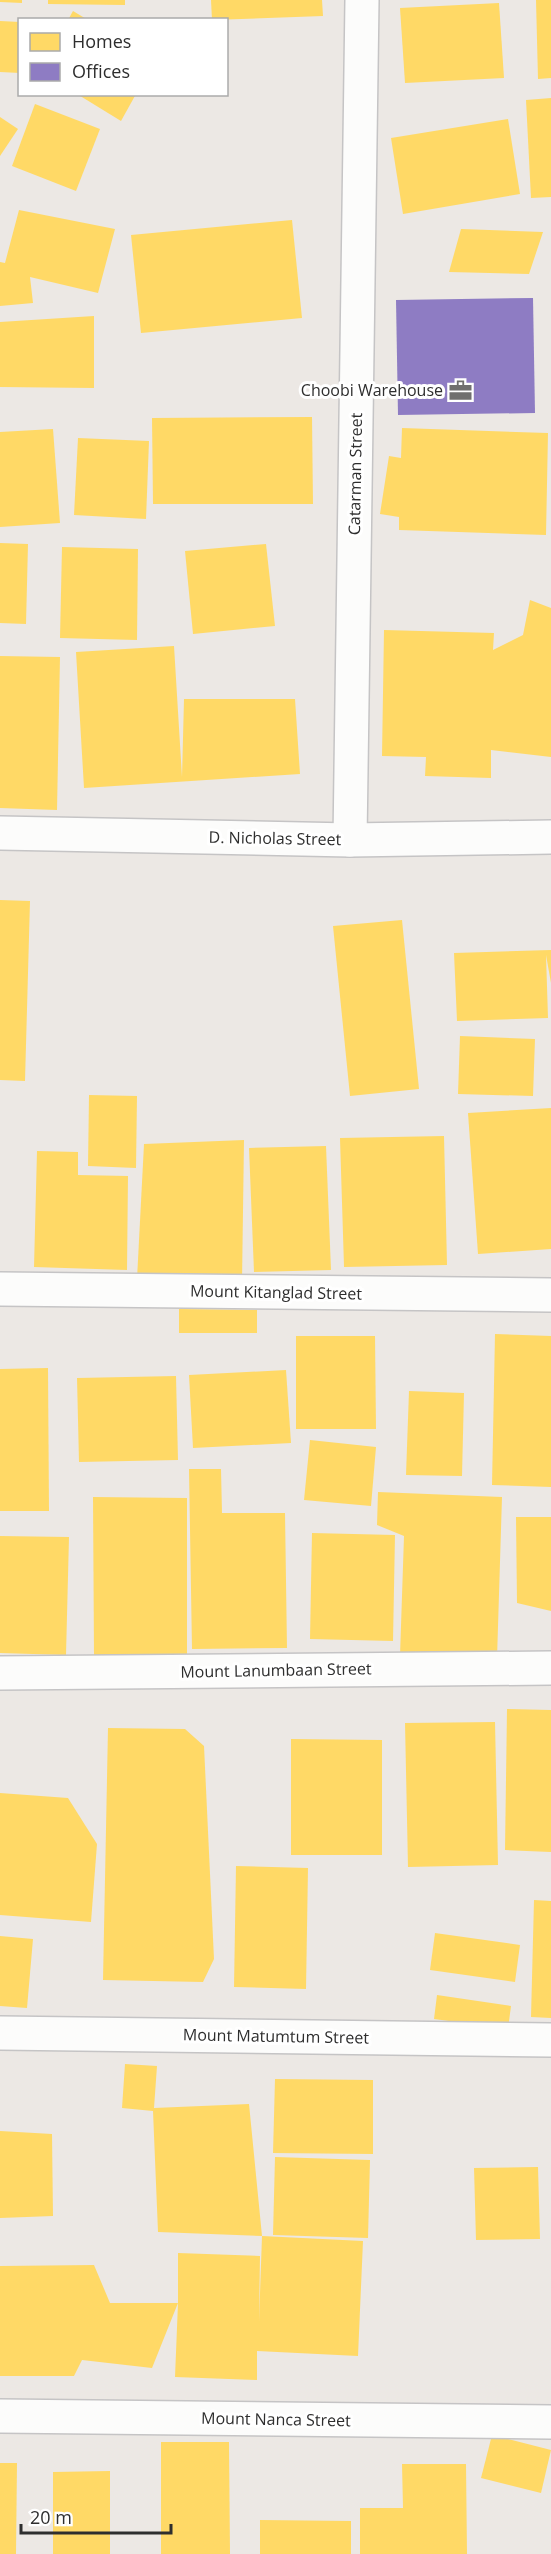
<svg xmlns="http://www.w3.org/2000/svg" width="551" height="2554" font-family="'Open Sans',sans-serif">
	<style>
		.homes { fill: #ffd966 }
		.offices { fill: #8e7cc3 }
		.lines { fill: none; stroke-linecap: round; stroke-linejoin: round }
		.minor-casing { stroke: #c5c4c5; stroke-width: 36 }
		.minor { stroke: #fcfcfb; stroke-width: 33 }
		.labels { text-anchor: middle; stroke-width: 6; stroke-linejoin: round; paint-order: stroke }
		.poi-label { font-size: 16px; fill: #2e2e2e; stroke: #fff; text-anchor: end }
		.street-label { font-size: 16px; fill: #2e2e2e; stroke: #fff }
	</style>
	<rect width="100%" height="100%" fill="#ece8e4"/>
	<g class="homes">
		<polygon points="0,0 22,0 22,3 0,2"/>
		<polygon points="48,0 125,0 125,5 48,4"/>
		<polygon points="211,0 322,0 323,16 212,20"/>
		<polygon points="536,0 551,0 551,78 538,79"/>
		<polygon points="499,3 504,78 405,83 400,8"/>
		<polygon points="73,11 88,20 68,20"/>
		<polygon points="0,21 20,22 20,73 0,72"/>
		<polygon points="77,94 136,94 121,121"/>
		<polygon points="551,98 551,197 531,198 526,100"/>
		<polygon points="35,104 100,129 76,191 12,166"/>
		<polygon points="0,117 18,129 0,156"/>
		<polygon points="508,119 520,194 403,214 391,138"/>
		<polygon points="19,210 115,229 98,293 30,277 33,303 0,306 0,262 5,263"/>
		<polygon points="292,220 302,318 141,333 131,235"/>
		<polygon points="461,229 543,232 529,274 449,272"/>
		<polygon points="94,316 94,388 0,387 0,322"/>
		<polygon points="312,417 313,504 153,504 152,418"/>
		<polygon points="402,428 548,433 546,535 399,530 399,517 380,514 389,456 401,458"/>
		<polygon points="53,429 60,523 0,527 0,432"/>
		<polygon points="78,438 149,441 146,519 74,515"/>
		<polygon points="0,543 28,544 26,624 0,623"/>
		<polygon points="266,544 275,626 193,634 185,551"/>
		<polygon points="62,547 138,549 137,640 60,638"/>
		<polygon points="530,600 551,608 551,757 491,750 491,778 425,776 426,757 382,756 384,630 494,633 493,650 523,635"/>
		<polygon points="174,646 182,777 184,699 295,699 300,774 84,788 76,652"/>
		<polygon points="0,656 60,657 57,810 0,808"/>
		<polygon points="0,900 30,901 25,1081 0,1080"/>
		<polygon points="402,920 419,1089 350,1096 333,926"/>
		<polygon points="551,950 551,983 546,955 548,1018 457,1021 454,953"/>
		<polygon points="460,1036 535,1039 533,1096 458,1094"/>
		<polygon points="89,1095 137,1096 136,1168 88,1166"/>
		<polygon points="551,1108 551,1249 478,1254 468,1113"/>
		<polygon points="444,1136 447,1265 344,1267 340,1138"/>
		<polygon points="244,1140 242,1283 137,1279 144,1144"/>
		<polygon points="326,1146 331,1270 254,1272 249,1148"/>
		<polygon points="37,1151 78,1152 78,1175 128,1176 127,1270 34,1267"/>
		<polygon points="179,1309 257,1310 257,1333 179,1333"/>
		<polygon points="495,1334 551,1336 551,1487 492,1485"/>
		<polygon points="296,1336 375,1336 376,1429 296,1429"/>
		<polygon points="48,1368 49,1511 0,1511 0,1369"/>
		<polygon points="286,1370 291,1443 193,1448 189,1375"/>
		<polygon points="176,1376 178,1460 79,1462 77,1378"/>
		<polygon points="409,1391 464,1393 462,1476 406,1475"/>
		<polygon points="310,1440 376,1447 371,1506 304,1500"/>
		<polygon points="189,1469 221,1469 222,1513 285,1513 287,1648 192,1649"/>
		<polygon points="378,1492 502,1497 497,1659 400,1656 404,1536 377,1525"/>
		<polygon points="93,1497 187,1498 187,1657 94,1656"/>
		<polygon points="516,1517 551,1517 551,1611 517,1603"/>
		<polygon points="312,1533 395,1535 393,1641 310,1639"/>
		<polygon points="0,1536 69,1537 66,1655 0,1653"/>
		<polygon points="507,1709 551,1710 551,1852 505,1850"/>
		<polygon points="495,1722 498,1865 408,1867 405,1723"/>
		<polygon points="108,1728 185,1729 204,1746 214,1959 203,1982 103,1980"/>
		<polygon points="291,1739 382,1740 382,1855 291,1855"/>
		<polygon points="0,1793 68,1798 97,1844 91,1922 0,1915"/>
		<polygon points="236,1866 308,1868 306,1989 234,1987"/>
		<polygon points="534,1900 551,1901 551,2018 531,2017"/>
		<polygon points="435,1933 520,1945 515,1982 430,1970"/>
		<polygon points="0,1936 33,1939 27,2008 0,2006"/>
		<polygon points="437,1995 511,2006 508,2029 434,2019"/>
		<polygon points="125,2064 157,2066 154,2108 249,2104 262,2236 158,2232 153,2111 122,2108"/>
		<polygon points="275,2079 373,2080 373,2154 273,2153"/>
		<polygon points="0,2131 52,2134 53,2216 0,2218"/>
		<polygon points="275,2157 370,2160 368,2238 273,2235"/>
		<polygon points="538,2167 540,2239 476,2240 474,2168"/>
		<polygon points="262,2236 363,2241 358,2356 257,2351 257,2380 175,2377 178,2303 152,2368 82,2360 74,2376 0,2376 0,2266 94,2265 110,2303 178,2303 178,2253 260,2256 259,2322"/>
		<polygon points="492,2435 551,2450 541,2493 481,2478"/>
		<polygon points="161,2442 229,2442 230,2554 161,2554"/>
		<polygon points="0,2463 17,2463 16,2554 0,2554"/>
		<polygon points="402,2464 466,2464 467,2554 360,2554 360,2508 403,2508"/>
		<polygon points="110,2471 110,2554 53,2554 53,2472"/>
		<polygon points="260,2520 351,2521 351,2554 260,2554"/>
	</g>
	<polygon class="offices" points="533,298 535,413 398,415 396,300"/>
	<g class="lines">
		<defs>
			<g id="minor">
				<polyline points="0,833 350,840 551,837"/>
				<polyline points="350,840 362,0"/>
				<polyline points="0,1289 551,1295"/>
				<polyline points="0,1673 551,1668"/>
				<polyline points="0,2033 551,2040"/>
				<polyline points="0,2416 551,2422"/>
			</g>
		</defs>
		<use href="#minor" class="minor-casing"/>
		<use href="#minor" class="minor"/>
	</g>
	<defs>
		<symbol id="office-bare" viewBox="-9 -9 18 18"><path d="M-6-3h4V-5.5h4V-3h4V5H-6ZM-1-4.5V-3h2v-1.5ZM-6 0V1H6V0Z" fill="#706f6e" stroke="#fff" stroke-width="2.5" paint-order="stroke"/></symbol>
	</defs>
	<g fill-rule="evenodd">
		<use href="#office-bare" x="444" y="374" width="33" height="33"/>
	</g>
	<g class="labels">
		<g class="poi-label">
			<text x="443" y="396">Choobi Warehouse</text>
		</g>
		<g class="street-label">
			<text transform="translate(355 474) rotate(-89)" y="6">Catarman Street</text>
			<text transform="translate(275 838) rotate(1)" y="6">D. Nicholas Street</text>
			<text transform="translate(276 1292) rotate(1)" y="6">Mount Kitanglad Street</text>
			<text transform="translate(276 1670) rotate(-1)" y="6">Mount Lanumbaan Street</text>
			<text transform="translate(276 2036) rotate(1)" y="6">Mount Matumtum Street</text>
			<text transform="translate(276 2419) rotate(1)" y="6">Mount Nanca Street</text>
		</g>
	</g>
	<rect x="18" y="18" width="210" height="78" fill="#ffffff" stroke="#ababab" stroke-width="1.5"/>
	<rect x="30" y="33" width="30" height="18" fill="#ffd966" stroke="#ababab" stroke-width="1.5"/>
	<text x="72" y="48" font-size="18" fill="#2e2e2e">Homes</text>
	<rect x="30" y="63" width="30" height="18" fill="#8e7cc3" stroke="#ababab" stroke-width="1.5"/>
	<text x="72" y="78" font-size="18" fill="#2e2e2e">Offices</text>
	<path d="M21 2524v9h150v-9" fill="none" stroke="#2e2e2e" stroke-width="3"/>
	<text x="30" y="2524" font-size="18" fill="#2e2e2e" stroke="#ffffff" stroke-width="4.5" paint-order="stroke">20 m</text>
</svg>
